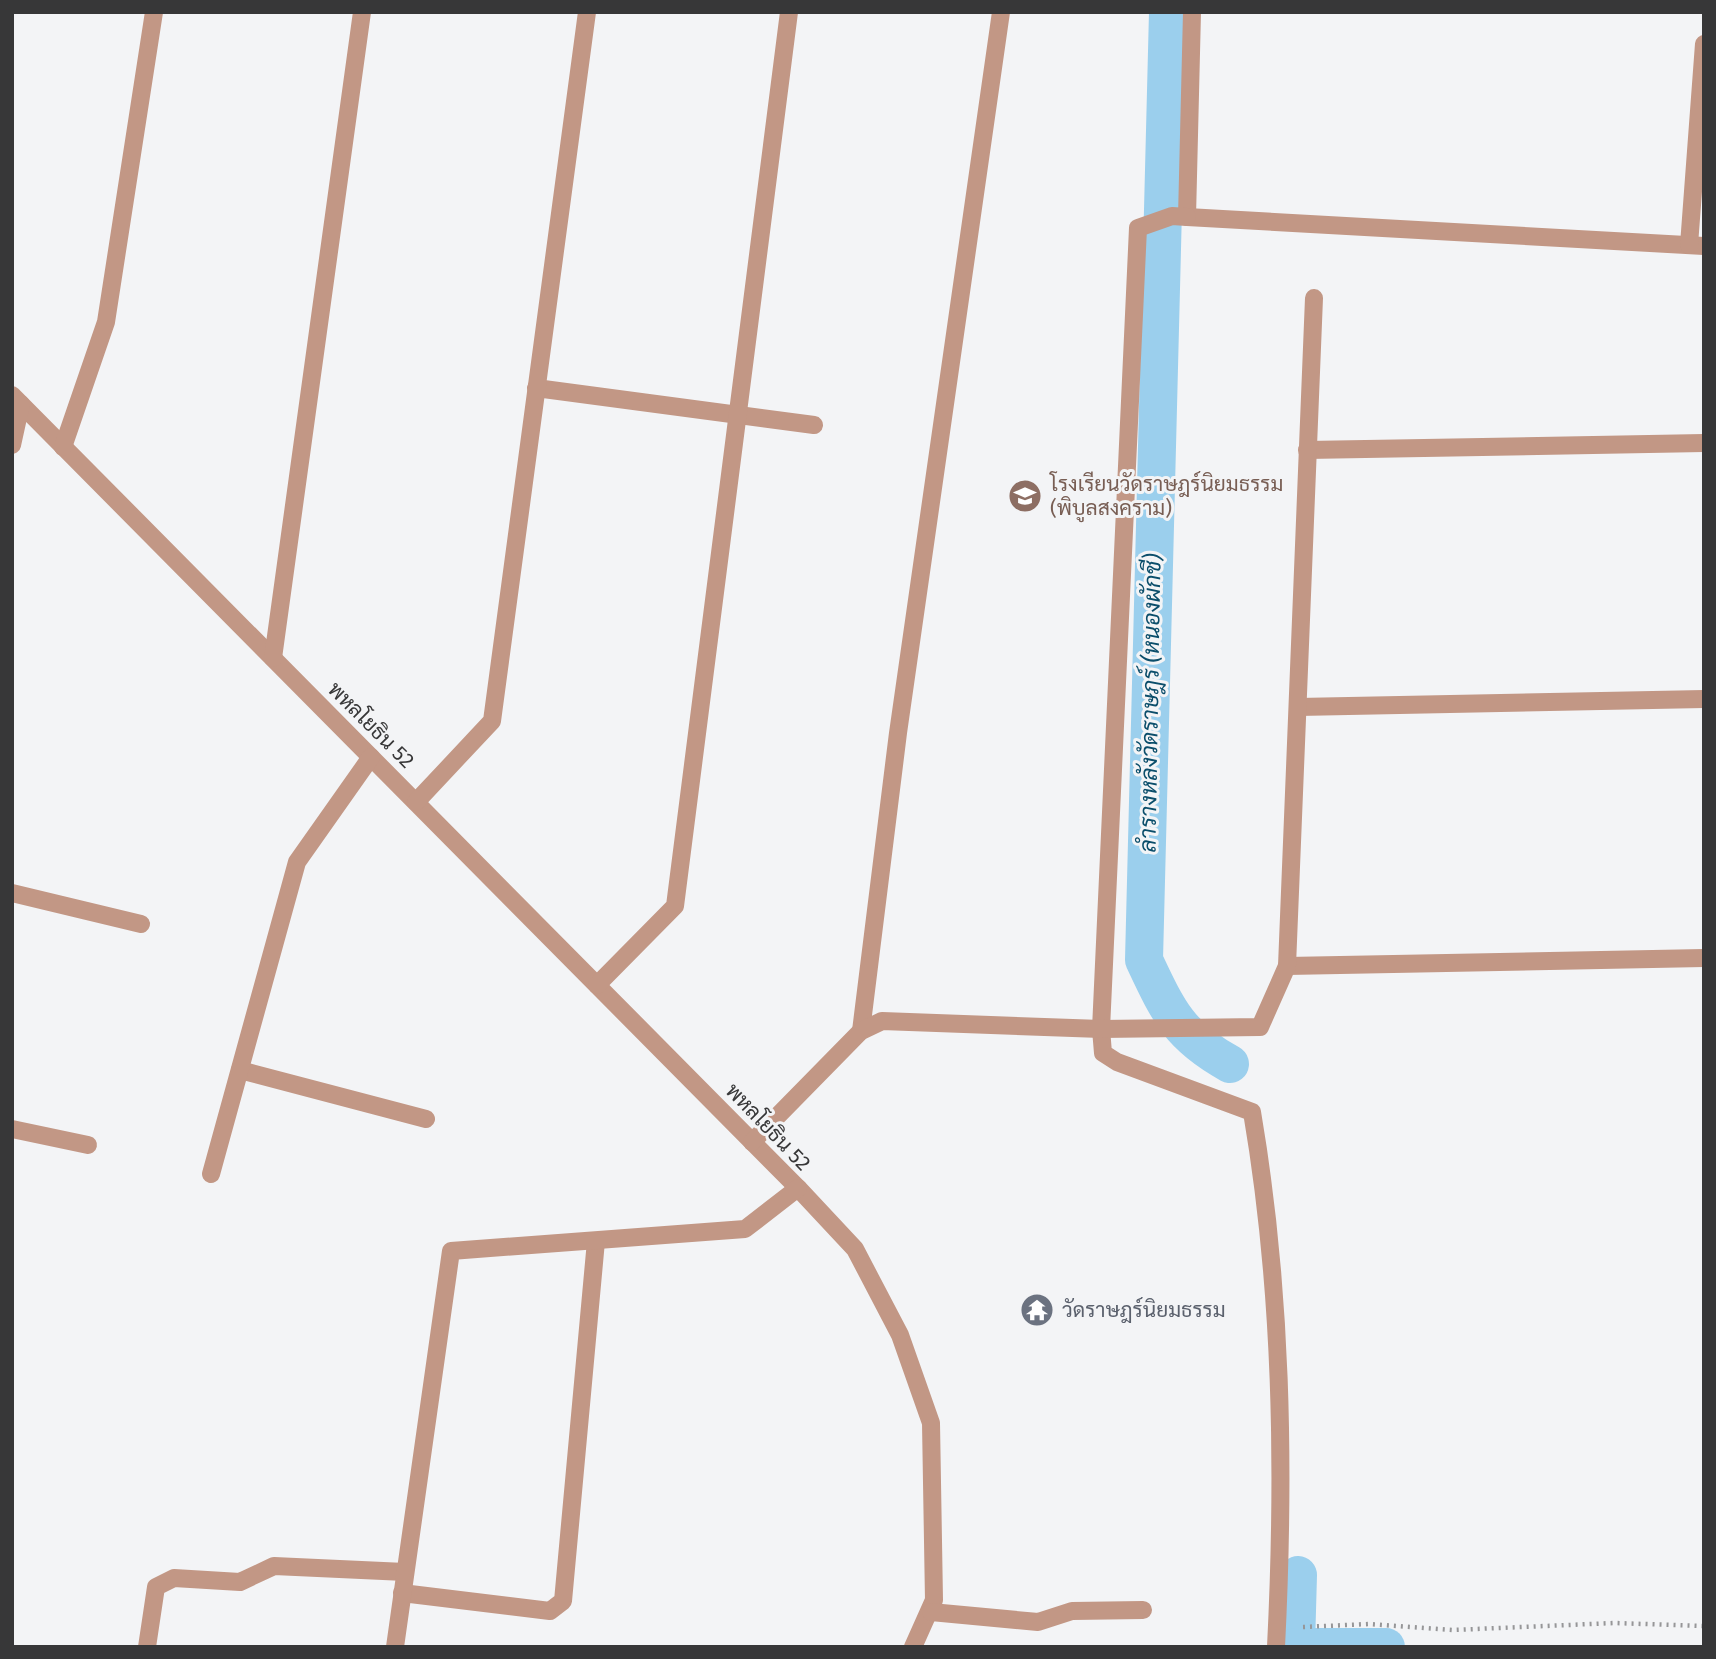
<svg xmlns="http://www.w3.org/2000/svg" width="1716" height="1659" font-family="'Fira Sans',Sarabun,sans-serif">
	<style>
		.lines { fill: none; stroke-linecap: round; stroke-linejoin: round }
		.canal { stroke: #9bcfed; stroke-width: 38 }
		.path { stroke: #969698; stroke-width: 4.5; stroke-dasharray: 2 5; stroke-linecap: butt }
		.minor { stroke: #c29785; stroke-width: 18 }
		.labels { text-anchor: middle; stroke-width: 6; stroke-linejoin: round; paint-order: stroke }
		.education-label { font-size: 21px; fill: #785e54; stroke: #f3f4f6; text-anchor: start }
		.street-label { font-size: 21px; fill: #373738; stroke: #f3f4f6 }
		.worship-label { font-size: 21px; fill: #5b616d; stroke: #f3f4f6; text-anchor: start }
		.water-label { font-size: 23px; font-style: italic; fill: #0b4e6b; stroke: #f3f4f6 }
	</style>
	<rect width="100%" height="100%" fill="#f3f4f6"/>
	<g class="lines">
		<g class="canal">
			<path d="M1168,12L1144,960C1168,1011 1179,1036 1230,1064"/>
			<polyline points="1296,1646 1298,1575"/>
			<polyline points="1296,1647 1386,1647"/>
		</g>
		<polyline class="path" points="1303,1627 1369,1624 1453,1630 1614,1623 1704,1626"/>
		<g class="minor">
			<polyline points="1192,12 1187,217 1704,246"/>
			<path d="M1187,217L1172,216L1138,228L1101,1029L1103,1053L1117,1062L1252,1112C1282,1288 1285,1468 1276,1647"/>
			<polyline points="1689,245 1704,44"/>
			<polyline points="536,388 814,425"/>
			<polyline points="12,395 798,1188 855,1249 900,1335 931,1423 934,1600 913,1647"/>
			<polyline points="12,445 21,404"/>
			<polyline points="63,447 106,322 154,12"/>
			<polyline points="1307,450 1704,443"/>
			<polyline points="273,658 362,12"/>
			<polyline points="1298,707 1704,699"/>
			<polyline points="416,802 492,721 587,12"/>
			<polyline points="12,893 141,924"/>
			<polyline points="1287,966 1704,958"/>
			<polyline points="597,985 675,906 789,12"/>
			<polyline points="861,1031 898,733 1001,12"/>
			<polyline points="240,1070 426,1119"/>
			<polyline points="12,1129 88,1145"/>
			<polyline points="752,1142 861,1031 882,1021 1101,1029 1260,1027 1287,966 1314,298"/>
			<polyline points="211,1174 297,862 371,757"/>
			<polyline points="402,1593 550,1611 563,1601 596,1241"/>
			<polyline points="931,1612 1038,1622 1072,1611 1143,1610"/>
			<polyline points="147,1647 156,1587 174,1578 240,1582 274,1566 405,1572"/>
			<polyline points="395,1647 451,1251 745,1229 798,1188"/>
		</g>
	</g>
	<defs>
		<symbol id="school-disc" viewBox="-11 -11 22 22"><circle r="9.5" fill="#8d6e63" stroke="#f3f4f6"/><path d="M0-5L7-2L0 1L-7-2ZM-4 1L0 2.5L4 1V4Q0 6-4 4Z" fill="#fff"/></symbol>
		<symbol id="temple-disc" viewBox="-11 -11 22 22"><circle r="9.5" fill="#6b7280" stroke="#f3f4f6"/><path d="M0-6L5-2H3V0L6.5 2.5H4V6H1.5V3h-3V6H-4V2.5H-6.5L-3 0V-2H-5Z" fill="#fff"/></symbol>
	</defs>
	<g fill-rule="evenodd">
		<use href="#school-disc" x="1006" y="477" width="38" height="38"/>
		<use href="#temple-disc" x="1018" y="1291" width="38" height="38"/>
	</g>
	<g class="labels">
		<g class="education-label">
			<text x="1050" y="491">โรงเรียนวัดราษฎร์นิยมธรรม<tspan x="1050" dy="24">(พิบูลสงคราม)</tspan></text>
		</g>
		<g class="street-label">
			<text transform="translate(371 725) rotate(45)" y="7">พหลโยธิน 52</text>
			<text transform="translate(768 1127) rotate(46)" y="7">พหลโยธิน 52</text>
		</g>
		<g class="worship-label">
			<text x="1062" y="1317">วัดราษฎร์นิยมธรรม</text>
		</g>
		<g class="water-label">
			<text transform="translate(1150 703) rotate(-89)" y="8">ลำรางหลังวัดราษฎร์ (หนองผักชี)</text>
		</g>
	</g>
	<rect width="1716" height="1659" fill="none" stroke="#373738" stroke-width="28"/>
</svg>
